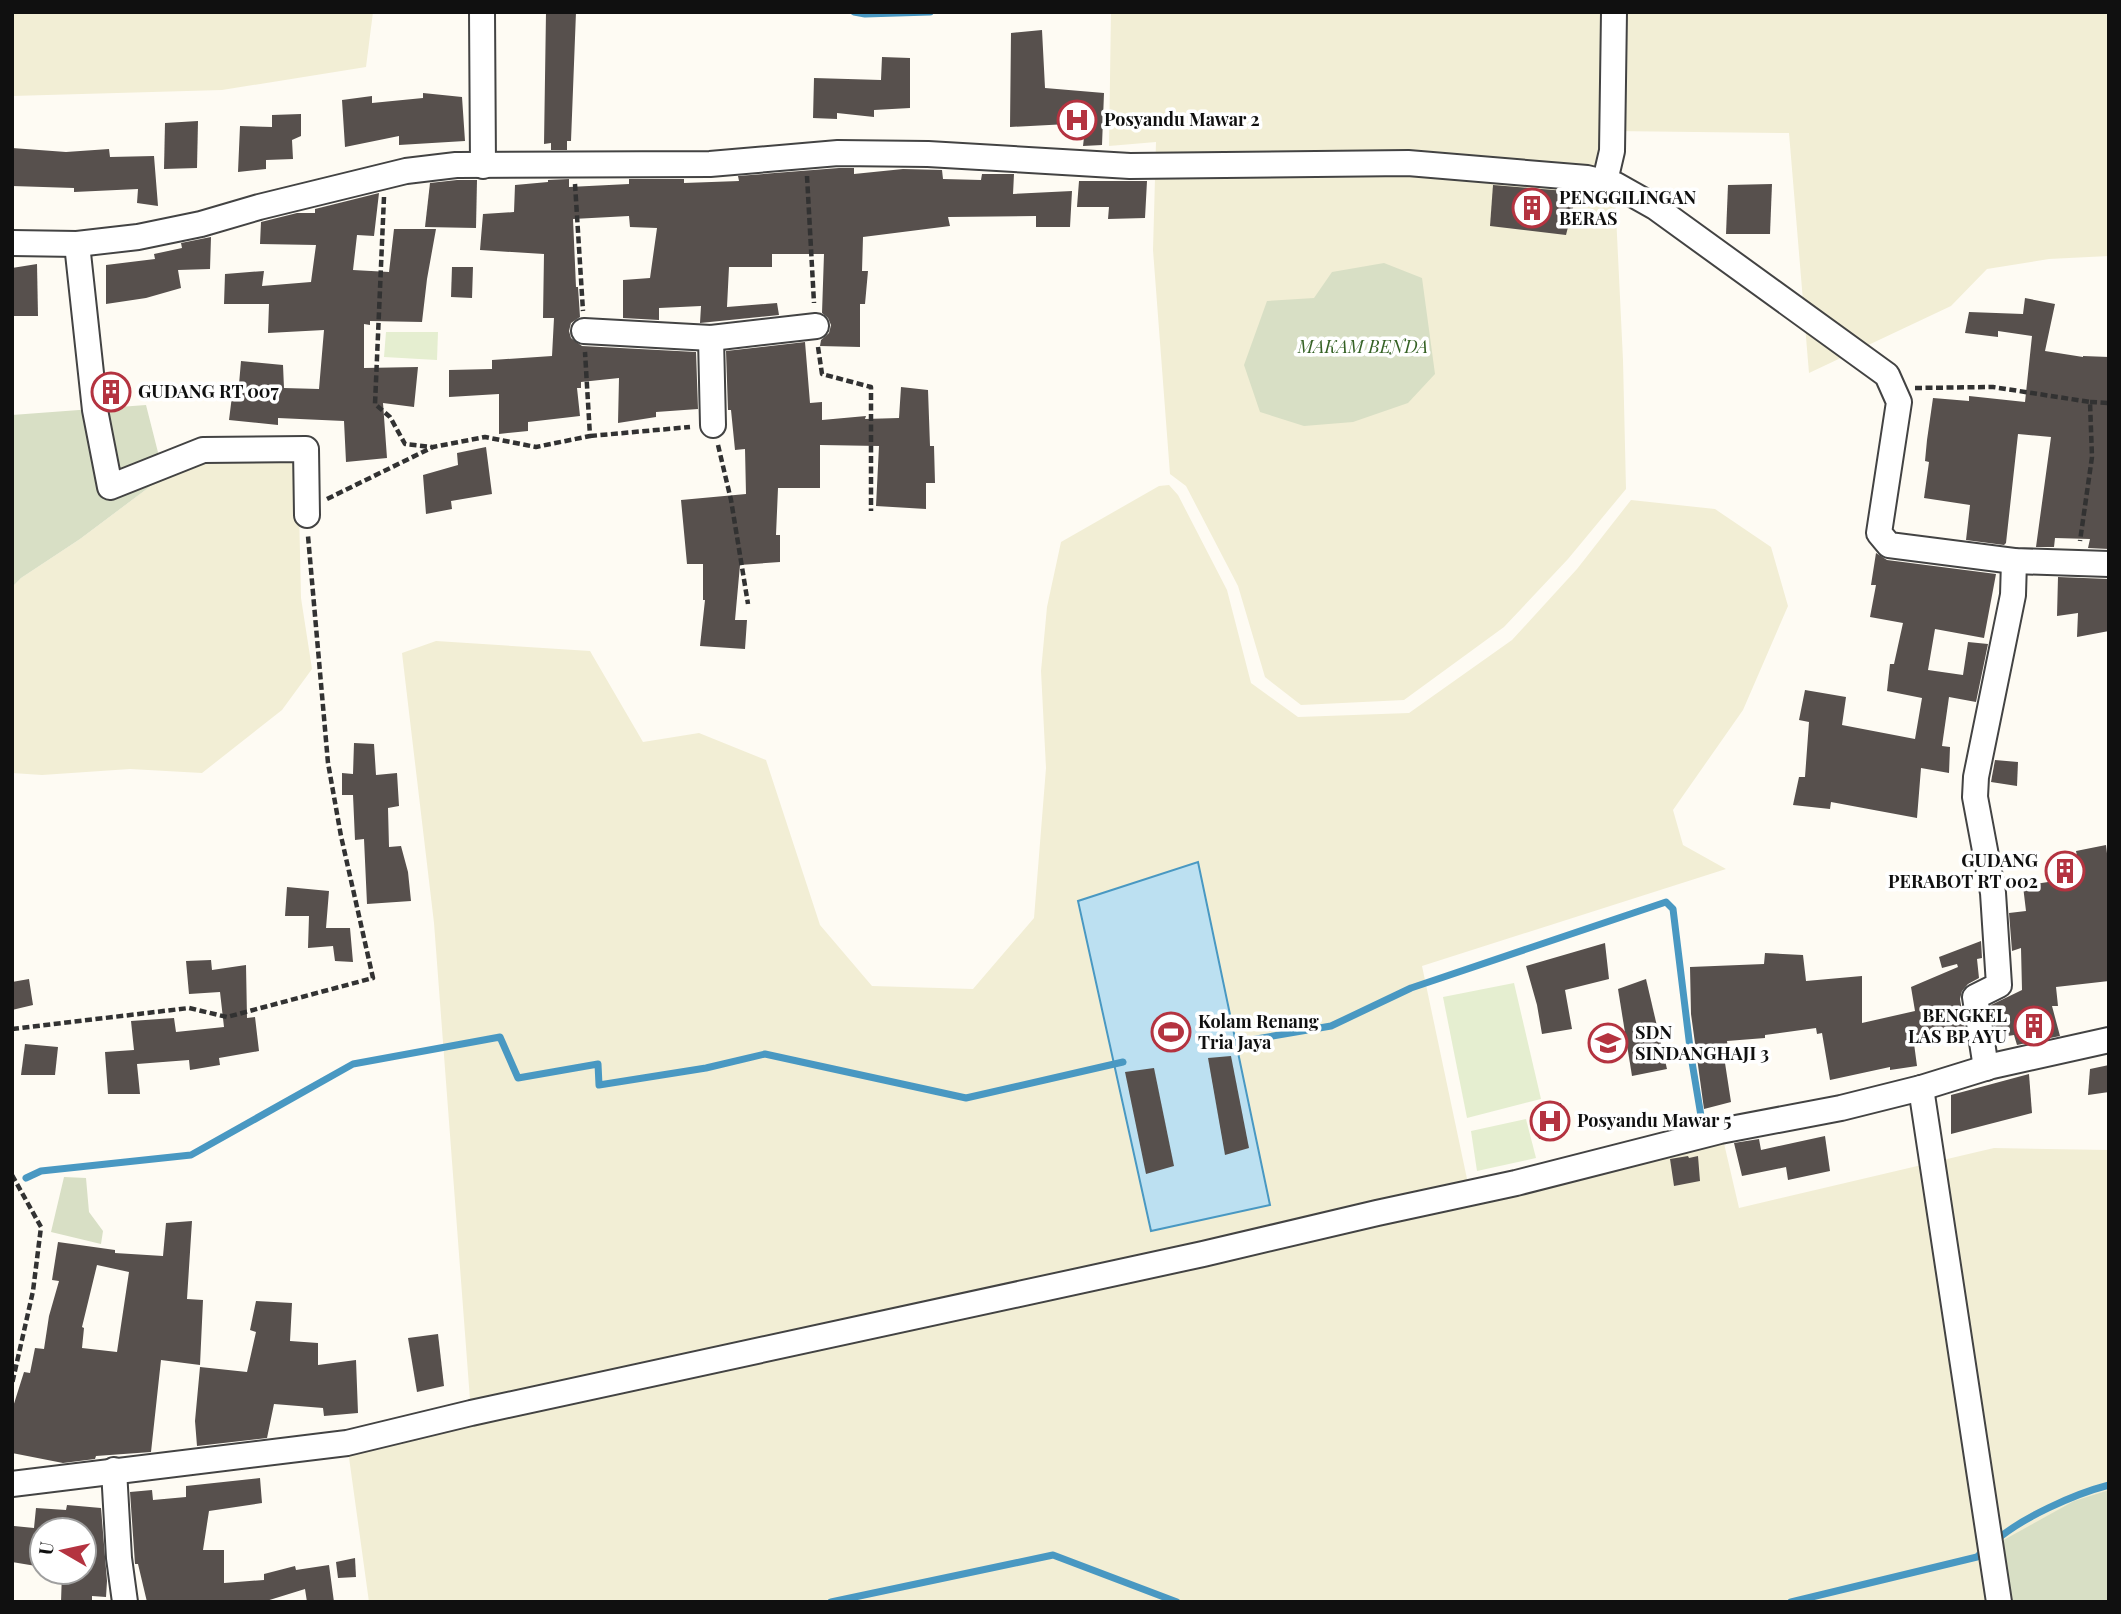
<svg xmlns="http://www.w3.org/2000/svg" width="2121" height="1614" font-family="'Playfair Display',serif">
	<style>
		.farmland { fill: #f2eed5 }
		.cemetery { fill: #d8dfc5 }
		.pitch { fill: #e5eed0 }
		.water { fill: #bce0f1; stroke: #4998c2; stroke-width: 2 }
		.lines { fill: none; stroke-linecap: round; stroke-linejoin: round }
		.stream { stroke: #4998c2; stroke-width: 7 }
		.building { fill: #57504d; fill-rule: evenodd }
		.minor-casing { stroke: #434343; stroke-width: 28 }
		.path { stroke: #323232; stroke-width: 4.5; stroke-dasharray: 7 3.5; stroke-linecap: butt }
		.minor { stroke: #fff; stroke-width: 24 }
		.labels { text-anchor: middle; stroke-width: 7; stroke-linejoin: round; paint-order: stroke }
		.poi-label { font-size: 18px; font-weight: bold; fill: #101010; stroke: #fff; text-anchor: start }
		.park-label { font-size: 18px; font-style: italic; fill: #356225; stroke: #fff }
	</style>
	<rect width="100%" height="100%" fill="#fefbf3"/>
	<g class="farmland">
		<polygon points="12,12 373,12 366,67 222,90 12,96"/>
		<polygon points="1111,12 2109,12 2109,256 2049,259 1987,269 1951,306 1809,373 1789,133 1612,131 1623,360 1626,489 1568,559 1504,627 1404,700 1301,705 1265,677 1238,586 1186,486 1170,474 1153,250 1156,142 1109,146"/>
		<polygon points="210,462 298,462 301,598 312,669 282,710 202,773 130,769 42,775 12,773 12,587 21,578 80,539 164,476"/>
		<polygon points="1169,485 1178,495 1227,590 1251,683 1298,717 1409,713 1512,640 1577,569 1631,500 1715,509 1771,547 1788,606 1743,710 1673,810 1683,845 1726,869 1422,966 1470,1193 1723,1139 1739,1208 1994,1148 2109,1150 2109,1602 369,1602 347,1443 471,1413 434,923 402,653 436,641 590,651 643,742 699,733 766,760 820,925 872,986 973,989 1034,918 1046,768 1041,671 1047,607 1061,542 1159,486"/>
	</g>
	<g class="cemetery">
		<polygon points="1384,263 1422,278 1435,374 1408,403 1353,422 1304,426 1260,412 1244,365 1267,301 1314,298 1332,272"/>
		<polygon points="146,405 164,476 80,539 21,578 12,587 12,415"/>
		<polygon points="64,1177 86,1178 89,1212 103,1231 101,1244 51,1232"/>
		<polygon points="2109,1490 2109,1602 2001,1602 1991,1547 2074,1501"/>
	</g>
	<g class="pitch">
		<polygon points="386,332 438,332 437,360 384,357"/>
		<polygon points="1514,983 1541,1099 1467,1118 1443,997"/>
		<polygon points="1526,1119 1536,1158 1477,1171 1471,1131"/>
	</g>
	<polygon class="water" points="1198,862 1270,1205 1151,1231 1078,901"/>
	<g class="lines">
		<g class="stream">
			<polyline points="854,12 865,14 930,12"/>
			<polyline points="1227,1044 1331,1026 1411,988 1666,902 1673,909 1691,1056 1701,1116"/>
			<polyline points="26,1178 41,1171 191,1155 353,1064 500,1037 518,1078 598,1064 599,1085 706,1068 765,1054 966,1098 1123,1062"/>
			<path d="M1994,1542C2021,1518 2074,1494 2109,1485"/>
			<polyline points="831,1602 1053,1555 1177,1602"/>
			<polyline points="1791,1602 1977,1557 1985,1549"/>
		</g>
	</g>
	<g class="building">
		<polygon points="546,12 576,12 571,141 567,141 567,150 551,150 551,143 544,144"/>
		<polygon points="1042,30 1045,88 1104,93 1102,145 1083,146 1085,129 1068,129 1068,124 1010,127 1011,33"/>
		<polygon points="882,57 910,58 910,108 874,110 874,117 837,113 837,119 813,118 814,78 881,80"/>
		<polygon points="423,93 462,97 465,141 399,145 399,136 345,147 342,100 372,96 372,103 423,98"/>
		<polygon points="301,114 301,136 292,140 293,159 266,160 266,169 238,172 240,126 272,127 272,115"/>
		<polygon points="198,121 197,168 164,169 165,123"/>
		<polygon points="12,148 66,152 109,149 110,157 154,156 158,206 137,203 138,189 74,192 74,188 12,186"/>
		<polygon points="839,168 854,168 854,174 903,169 942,170 943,179 981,180 982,174 1014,174 1013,194 1072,191 1070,227 1036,227 1036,216 948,217 950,226 863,237 862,271 868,271 865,304 860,304 860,347 820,346 821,340 829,333 831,325 828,318 822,313 824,254 772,254 772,267 729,267 727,307 777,303 779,315 700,323 701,306 659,308 659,320 623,318 623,280 650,278 657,228 630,227 629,216 573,219 576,287 578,287 580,317 571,323 569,331 571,338 582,346 696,352 698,409 656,412 656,417 618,423 619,378 581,382 581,388 577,388 580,416 528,422 528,431 499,434 499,394 449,397 449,370 492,369 492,360 552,356 554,318 543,318 544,254 480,250 483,214 514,212 515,185 548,182 548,180 569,179 569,187 629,184 629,179 684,179 684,183 739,181 738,176"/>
		<polygon points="457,180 477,180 476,228 425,227 430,183"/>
		<polygon points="1079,181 1147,181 1145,218 1108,219 1109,207 1077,207"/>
		<polygon points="1772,184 1770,234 1726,234 1728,185"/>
		<polygon points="1493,185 1577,192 1566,235 1490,226"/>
		<polygon points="379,193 374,236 357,235 353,270 389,272 394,229 436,229 427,279 422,322 370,321 370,325 364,324 364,368 418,367 414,407 383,403 387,458 346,462 344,421 278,418 278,425 229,420 232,396 238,396 241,361 283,365 284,388 319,389 324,330 268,333 269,304 224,304 225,274 264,271 262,286 311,282 316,245 260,244 261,222 297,213 315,213 315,209"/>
		<polygon points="211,237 210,269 178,270 181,288 146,298 106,304 106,265 155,259 154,254 182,248 181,243"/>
		<polygon points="37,264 38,316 12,316 12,268"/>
		<polygon points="452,267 473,267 472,298 451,297"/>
		<polygon points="2025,298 2055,304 2045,351 2083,357 2083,356 2109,357 2109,549 2088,548 2090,539 2055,538 2054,547 2036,547 2051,437 2018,434 2006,543 2004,545 1966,540 1970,505 1924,498 1929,462 1925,461 1927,440 1933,398 1969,401 1969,396 2025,402 2032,336 1998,331 1998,337 1965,333 1969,312 2023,314"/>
		<polygon points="805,342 810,403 822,402 822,420 866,416 865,419 899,418 901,387 928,390 930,446 934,446 935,483 926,483 926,509 876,506 879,446 820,445 820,488 778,488 776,535 780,535 780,562 740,565 735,620 747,620 745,649 700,646 705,600 703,600 703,564 687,564 681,500 746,494 745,449 735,450 731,410 728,410 726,351"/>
		<polygon points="107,382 123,383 122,402 109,402"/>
		<polygon points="486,447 492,494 451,501 452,509 426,514 423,475 458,465 457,453"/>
		<polygon points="1876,553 1887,560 1996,574 1984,638 1935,629 1928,670 1963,675 1968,642 1988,644 1976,702 1949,697 1942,746 1950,747 1949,773 1921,768 1917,818 1831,802 1830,809 1793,805 1799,777 1805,777 1809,722 1799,720 1805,690 1846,697 1842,725 1915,739 1922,698 1887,691 1890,664 1894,664 1903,623 1870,617 1876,585 1871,585"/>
		<polygon points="2058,577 2109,579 2109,631 2077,637 2078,613 2057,616"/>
		<polygon points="354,743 374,744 376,775 397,773 399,806 388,808 389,847 401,846 408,872 411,901 367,904 364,839 355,840 353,795 342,795 342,773 353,774"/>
		<polygon points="1995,760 2018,762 2017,786 1991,782"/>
		<polygon points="2106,845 2109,870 2109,981 2056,987 2058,1006 2052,1006 2060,1036 2017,1045 2014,1035 1996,1038 1991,1005 2022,990 2021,948 2012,951 2009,913 2026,911 2023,886 2061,880 2058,865 2078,861 2076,851"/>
		<polygon points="287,887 329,891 326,928 350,928 353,962 335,961 333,946 308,948 309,916 285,916"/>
		<polygon points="1981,941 1982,958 1977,959 1979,978 1968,984 1962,991 1960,999 1965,1029 1913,1036 1917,1066 1890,1070 1890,1067 1830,1080 1822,1033 1817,1034 1816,1028 1765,1035 1765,1038 1727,1041 1728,1049 1723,1050 1731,1102 1704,1109 1691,1014 1690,967 1764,964 1765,953 1803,955 1806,981 1862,976 1862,1023 1915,1011 1911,987 1958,967 1957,964 1942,968 1939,957"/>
		<polygon points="1605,943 1609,979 1565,990 1572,1029 1542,1034 1537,1005 1526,966"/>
		<polygon points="211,960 212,970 246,965 247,1018 255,1017 259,1051 219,1058 220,1065 190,1070 189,1060 137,1064 140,1094 108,1094 105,1052 134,1050 131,1021 174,1018 176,1032 224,1027 220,992 189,994 186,961"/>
		<polygon points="29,979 33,1005 12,1010 12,982"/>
		<polygon points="1646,979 1667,1069 1632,1076 1618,989"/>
		<polygon points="25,1044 58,1047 55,1075 21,1075"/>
		<polygon points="1231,1056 1249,1148 1225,1155 1208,1058"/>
		<polygon points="2109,1065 2109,1092 2088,1095 2090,1069"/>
		<polygon points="1154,1068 1174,1166 1146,1174 1125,1072"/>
		<polygon points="2029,1074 2032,1113 1951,1134 1951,1095"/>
		<polygon points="1561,1103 1568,1131 1539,1139 1533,1111"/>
		<polygon points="1825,1136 1830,1171 1788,1180 1786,1167 1742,1176 1734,1143 1759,1139 1761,1150"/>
		<polygon points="1688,1156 1689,1158 1698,1156 1700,1181 1674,1186 1670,1159"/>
		<path d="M192,1221L187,1299L203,1300L200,1365L161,1360L151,1452L96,1456L95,1459L63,1463L12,1453V1410L24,1372L30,1373L35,1348L44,1349L49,1316L59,1281L52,1280L58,1242L115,1250V1253L163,1256L166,1223ZM97,1265L129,1272L117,1352L82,1348L84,1328L82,1327Z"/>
		<polygon points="256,1301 292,1303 290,1341 318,1343 318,1365 356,1360 358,1413 324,1416 323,1408 274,1404 267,1438 197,1446 195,1421 200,1367 247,1372 256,1332 250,1330"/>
		<polygon points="438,1334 444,1386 417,1392 408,1338"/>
		<polygon points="260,1478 262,1503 209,1511 203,1550 224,1550 224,1583 264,1580 264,1574 295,1566 296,1570 329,1565 334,1602 307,1602 305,1589 263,1602 147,1602 138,1564 135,1564 130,1492 152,1490 153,1500 186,1497 186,1486"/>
		<polygon points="67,1505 101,1508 107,1581 106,1597 92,1596 92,1602 61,1602 62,1572 84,1572 84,1530 42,1530 42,1567 12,1562 14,1526 34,1528 36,1508 66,1510"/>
		<polygon points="355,1558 356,1577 338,1578 336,1562"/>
	</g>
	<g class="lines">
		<defs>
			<g id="minor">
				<polyline points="482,12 483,166"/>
				<polyline points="1605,181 1612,151 1614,12"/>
				<polyline points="12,243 77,244 138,237 201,224 259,207 406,171 456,165 710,164 838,153 928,154 1130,166 1408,163 1587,178 1616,185 1655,207 1887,375 1899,402 1879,533 1889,545 2014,561 2109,564"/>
				<polyline points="77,244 95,410 110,487 203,450 306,449 307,515"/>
				<polyline points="584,331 711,338 816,326"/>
				<polyline points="711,338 713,425"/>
				<polyline points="1986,1068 1975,997 1999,985 1993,893 1975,797 1976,777 2013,595 2014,561"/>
				<polyline points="1921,1088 1999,1602"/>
				<polyline points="114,1470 119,1558 125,1602"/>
				<polyline points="12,1484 347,1443 471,1413 1203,1254 1377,1213 1516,1183 1720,1131 1841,1108 1921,1088 1992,1066 2109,1040"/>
			</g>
		</defs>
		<use href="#minor" class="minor-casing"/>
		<g class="path">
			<polyline points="807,176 814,303"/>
			<polyline points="575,184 583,311"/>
			<polyline points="384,197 375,404 390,417 405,444 432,447"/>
			<polyline points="818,347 822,374 871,387 871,511"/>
			<polyline points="1915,388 1993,387 2090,402 2092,457 2080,541"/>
			<polyline points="2090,402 2109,403"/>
			<polyline points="590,436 690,427"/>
			<polyline points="718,445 731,500 748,604"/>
			<polyline points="327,499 433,447 485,437 536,447 590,436 585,352"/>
			<polyline points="12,1029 189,1008 227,1017 373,978 341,836 328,763 308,536"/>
			<polyline points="12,1175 41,1227 33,1291 12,1384"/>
		</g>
		<use href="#minor" class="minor"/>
	</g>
	<defs>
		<symbol id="hospital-ring" viewBox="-11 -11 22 22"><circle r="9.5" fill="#fff" stroke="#b43340" stroke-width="1.5"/><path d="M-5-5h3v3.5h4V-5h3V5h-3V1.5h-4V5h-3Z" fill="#b43340"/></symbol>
		<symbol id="building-ring" viewBox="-11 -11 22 22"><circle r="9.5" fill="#fff" stroke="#b43340" stroke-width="1.5"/><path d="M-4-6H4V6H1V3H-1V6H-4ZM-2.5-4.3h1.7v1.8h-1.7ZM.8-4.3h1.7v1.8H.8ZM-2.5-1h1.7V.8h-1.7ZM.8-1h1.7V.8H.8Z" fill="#b43340"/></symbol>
		<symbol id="stadium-ring" viewBox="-11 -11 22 22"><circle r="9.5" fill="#fff" stroke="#b43340" stroke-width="1.5"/><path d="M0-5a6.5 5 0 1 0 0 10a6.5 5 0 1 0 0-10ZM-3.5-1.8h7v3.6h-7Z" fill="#b43340"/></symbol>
		<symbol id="school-ring" viewBox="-11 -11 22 22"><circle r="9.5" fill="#fff" stroke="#b43340" stroke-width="1.5"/><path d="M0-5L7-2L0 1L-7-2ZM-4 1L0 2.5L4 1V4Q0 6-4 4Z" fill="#b43340"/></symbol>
	</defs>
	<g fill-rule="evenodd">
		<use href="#hospital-ring" x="1055" y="98" width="44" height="44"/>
		<use href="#building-ring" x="1510" y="186" width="44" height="44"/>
		<use href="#building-ring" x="89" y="370" width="44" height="44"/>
		<use href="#building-ring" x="2043" y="849" width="44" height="44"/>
		<use href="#building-ring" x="2012" y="1004" width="44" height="44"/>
		<use href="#stadium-ring" x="1149" y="1010" width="44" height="44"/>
		<use href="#school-ring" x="1586" y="1021" width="44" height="44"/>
		<use href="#hospital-ring" x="1528" y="1099" width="44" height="44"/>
	</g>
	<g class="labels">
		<g class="poi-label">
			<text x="1104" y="126">Posyandu Mawar 2</text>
			<text x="1559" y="204">PENGGILINGAN<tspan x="1559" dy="21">BERAS</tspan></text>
			<text x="138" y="398">GUDANG RT 007</text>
			<text x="2038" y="867" text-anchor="end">GUDANG<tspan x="2038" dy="21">PERABOT RT 002</tspan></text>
			<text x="2007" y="1022" text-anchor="end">BENGKEL<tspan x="2007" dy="21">LAS BP AYU</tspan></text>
			<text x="1198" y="1028">Kolam Renang<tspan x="1198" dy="21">Tria Jaya</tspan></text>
			<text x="1635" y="1039">SDN<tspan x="1635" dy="21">SINDANGHAJI 3</tspan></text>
			<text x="1577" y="1127">Posyandu Mawar 5</text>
		</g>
		<g class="park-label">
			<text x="1363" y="353">MAKAM BENDA</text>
		</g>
	</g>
	<rect width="2121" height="1614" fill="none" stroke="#101010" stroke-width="28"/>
	<g transform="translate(63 1551) rotate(279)"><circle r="33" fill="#ffffff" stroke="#9f9f9f" stroke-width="2"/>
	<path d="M0-5L12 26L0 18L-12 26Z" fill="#b43340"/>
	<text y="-10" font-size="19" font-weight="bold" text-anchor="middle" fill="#101010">U</text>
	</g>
</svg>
